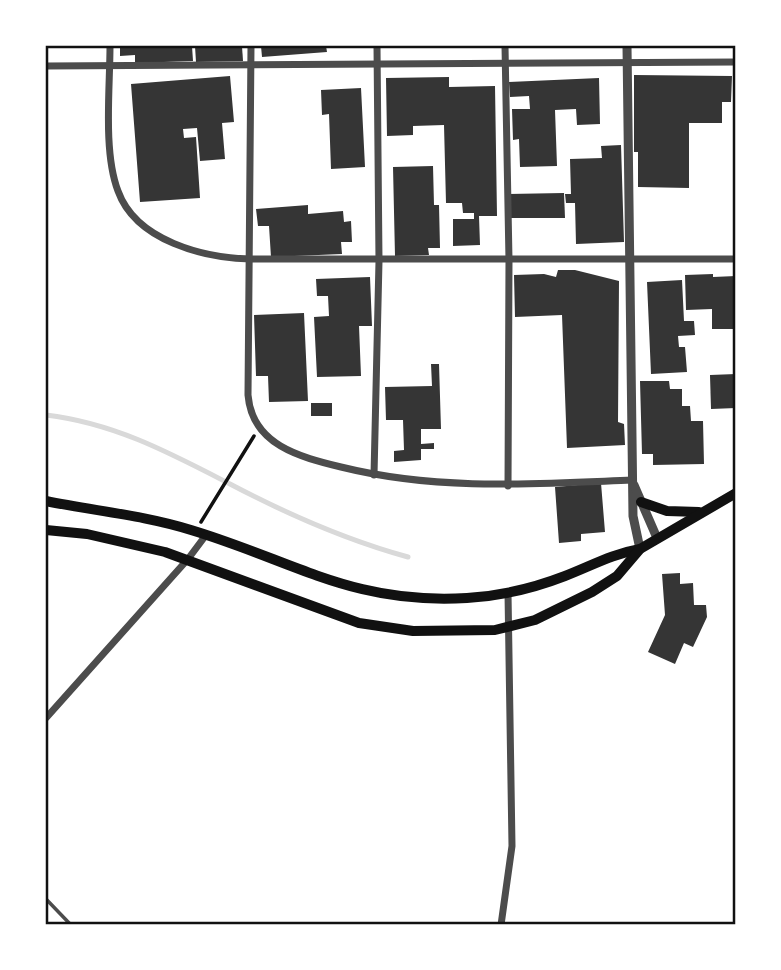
<svg xmlns="http://www.w3.org/2000/svg" width="781" height="970" font-family="'Crimson Pro',serif">
	<style>
		.lines { fill: none; stroke-linecap: round; stroke-linejoin: round }
		.stream { stroke: #d9d9d9; stroke-width: 5 }
		.building { fill: #353535 }
		.path { stroke: #111; stroke-width: 3.5 }
		.service { stroke: #4c4c4c; stroke-width: 3.5 }
		.minor { stroke: #4c4c4c; stroke-width: 7 }
		.tertiary { stroke: #4c4c4c; stroke-width: 9 }
		.secondary { stroke: #111; stroke-width: 10 }
		.neatline { fill: none; stroke: #111; stroke-width: 2.5 }
	</style>
	<rect width="100%" height="100%" fill="#fff"/>
	<g class="lines">
		<path class="stream" d="M46,415C114,423 170,453 230,484C287,514 346,540 408,557"/>
	</g>
	<g class="building">
		<polygon points="120,46 192,46 193,61 135,63 135,55 120,56"/>
		<polygon points="195,46 242,46 243,61 196,62"/>
		<polygon points="261,46 326,46 327,52 262,57"/>
		<polygon points="634,75 732,76 731,102 722,102 722,123 689,123 689,188 638,187 638,152 634,152"/>
		<polygon points="230,76 234,122 222,123 225,159 200,161 197,128 183,129 184,138 196,137 200,198 140,202 131,84"/>
		<polygon points="449,77 449,87 495,86 497,216 479,216 480,245 453,246 453,219 474,219 474,213 463,213 462,203 446,203 444,125 413,126 413,135 387,136 386,78"/>
		<polygon points="599,78 600,124 577,125 576,109 555,110 557,166 520,167 519,139 513,140 512,109 530,109 529,96 510,97 509,82"/>
		<polygon points="361,88 365,167 331,169 329,114 322,115 321,90"/>
		<polygon points="621,145 624,242 576,244 575,203 566,203 565,194 571,194 570,159 602,158 601,146"/>
		<polygon points="433,166 434,205 439,205 440,248 428,248 429,255 395,256 393,167"/>
		<polygon points="564,193 565,218 509,218 508,194"/>
		<polygon points="308,205 308,214 343,211 344,222 351,221 352,242 341,242 342,254 271,257 269,226 258,226 256,209"/>
		<polygon points="558,270 575,270 619,281 618,422 624,424 625,445 567,448 562,315 515,317 514,275 544,274 556,277"/>
		<polygon points="713,274 713,277 736,276 736,329 712,329 712,309 686,310 685,275"/>
		<polygon points="370,277 372,326 359,326 361,376 317,377 314,317 329,316 328,296 317,296 316,279"/>
		<polygon points="682,280 684,321 694,321 695,335 678,336 679,347 685,347 687,372 651,374 647,282"/>
		<polygon points="304,313 308,401 269,402 268,376 256,376 254,315"/>
		<polygon points="431,364 439,364 441,429 421,429 421,444 434,443 434,449 421,449 421,460 394,462 394,451 404,450 403,420 386,420 385,387 432,386"/>
		<polygon points="736,374 736,408 711,409 710,375"/>
		<polygon points="640,381 669,381 670,389 682,389 682,406 690,406 691,421 703,421 704,464 653,465 653,454 642,454"/>
		<rect x="311" y="403" width="21" height="13"/>
		<polygon points="601,483 605,532 581,534 581,541 559,543 555,487"/>
		<polygon points="680,573 680,584 693,583 694,605 706,605 707,617 693,647 684,643 675,664 648,652 665,615 662,574"/>
	</g>
	<g class="lines">
		<polyline class="path" points="201,522 254,436"/>
		<polyline class="service" points="46,899 71,925"/>
		<g class="minor">
			<path d="M110,46C110,88 103,152 118,191C136,241 204,258 251,259H736"/>
			<path d="M251,46L248,395C252,445 300,457 341,467C438,491 533,484 632,480"/>
			<polyline points="505,46 509,260 508,486"/>
			<polyline points="46,66 736,62"/>
			<polyline points="374,475 379,261 377,46"/>
			<polyline points="46,718 188,559 206,535"/>
			<polyline points="501,925 512,846 508,593"/>
		</g>
		<g class="tertiary">
			<polyline points="627,46 633,516 640,549"/>
			<polyline points="634,485 657,538"/>
		</g>
		<g class="secondary">
			<path d="M46,501C94,511 143,515 191,530C294,561 353,605 467,598C501,596 534,588 565,576C591,566 612,554 640,549"/>
			<polyline points="641,502 667,511 699,512"/>
			<polyline points="46,530 87,534 165,552 359,623 413,631 495,630 535,620 592,592 617,576 640,549 736,493"/>
		</g>
	</g>
	<rect width="781" height="970" fill="none" stroke="#ffffff" stroke-width="94"/>
	<rect x="47" y="47" width="687" height="876" class="neatline"/>
</svg>
